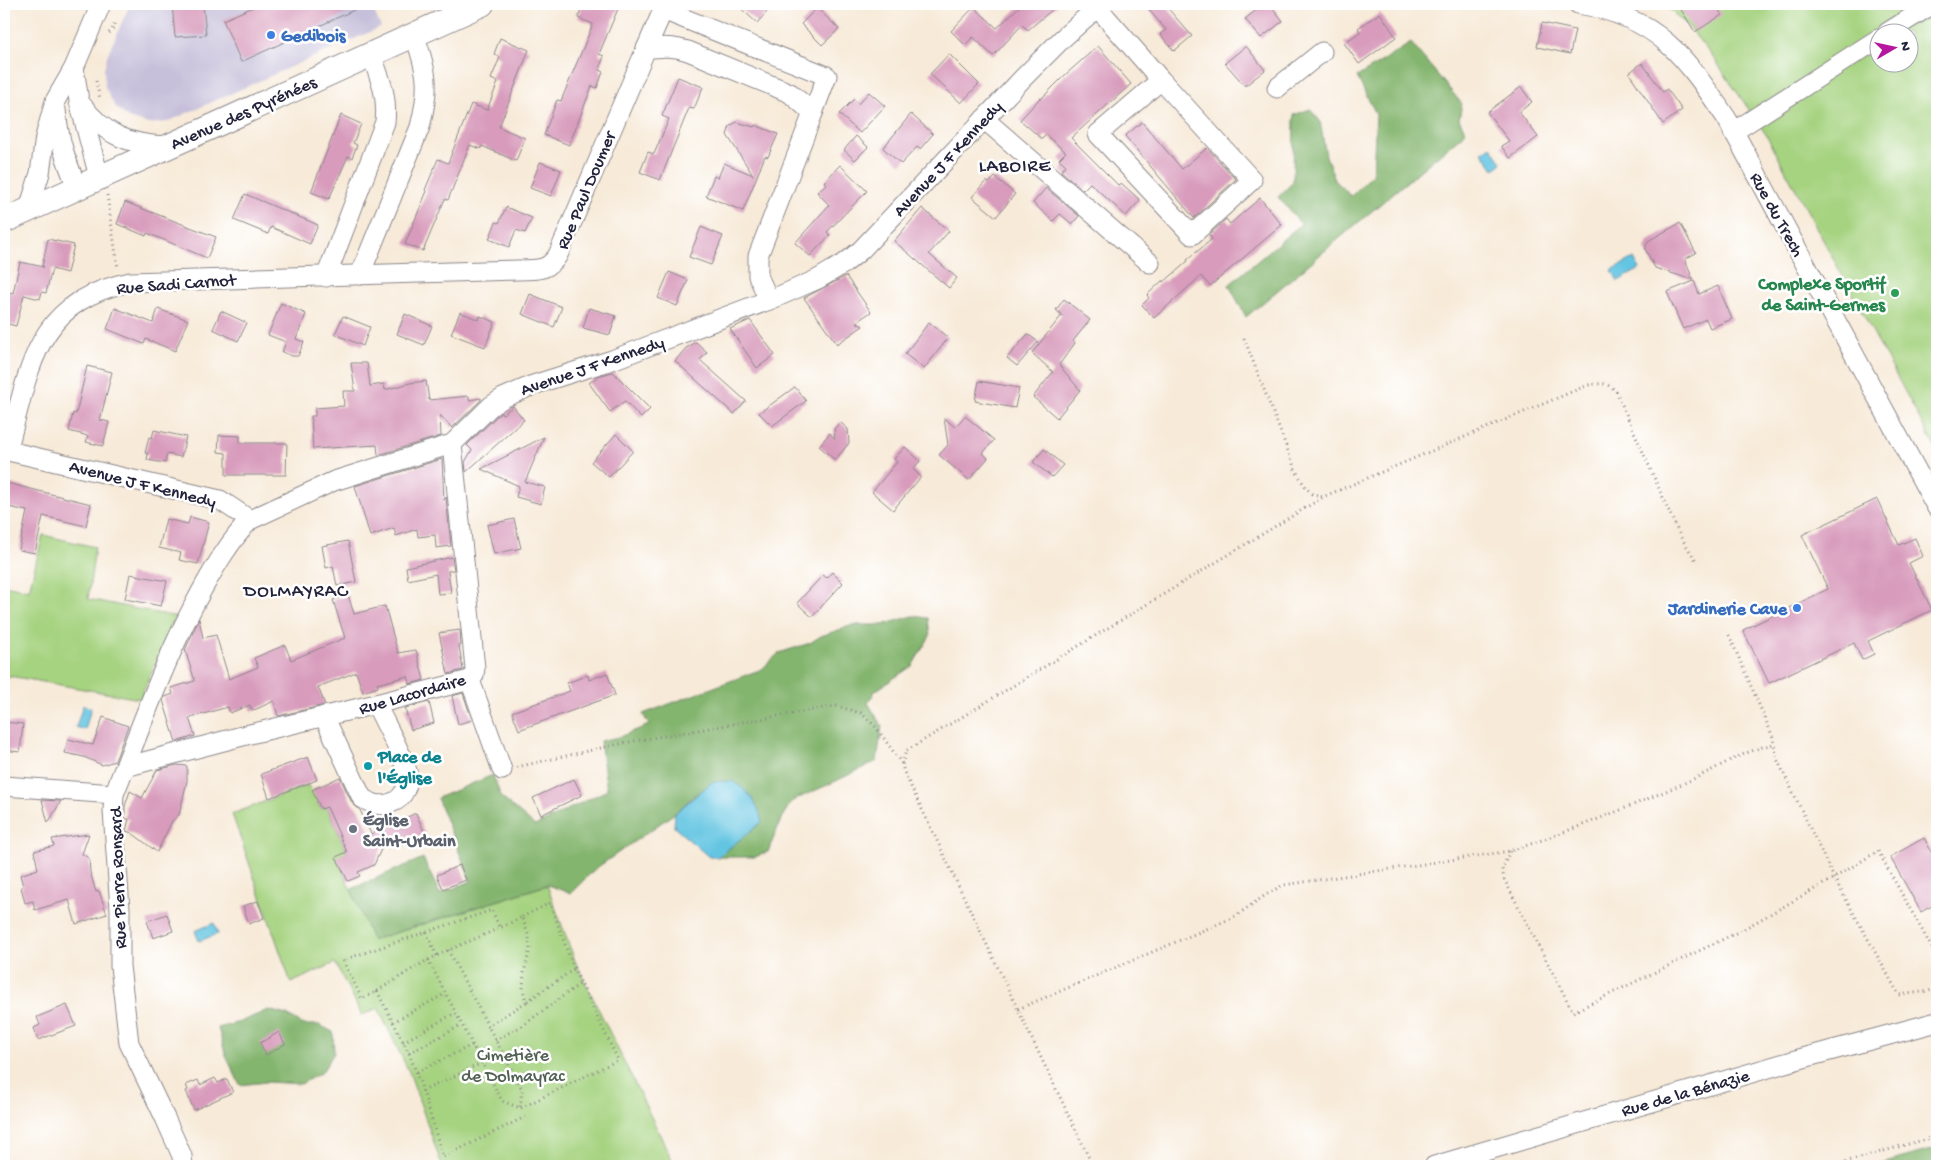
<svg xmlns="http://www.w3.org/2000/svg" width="1941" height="1170" font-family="'Gochi Hand',sans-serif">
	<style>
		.industrial { fill: #c6c0da }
		.green { fill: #a6d380; stroke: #647a5e; fill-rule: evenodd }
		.forest { fill: #84b56e; stroke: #536c54 }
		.water { fill: #64c5e2; stroke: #43748e }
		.building { fill: #d89bbc }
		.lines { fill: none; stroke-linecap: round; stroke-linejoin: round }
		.minor-casing { stroke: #8c868a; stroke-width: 21 }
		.major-casing { stroke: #8c868a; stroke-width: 26 }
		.path { stroke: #8c868a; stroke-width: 3; stroke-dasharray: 1 4; stroke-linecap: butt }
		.minor { stroke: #fff; stroke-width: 19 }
		.major { stroke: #fff; stroke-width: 24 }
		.shop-dot { fill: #3f7fe0; stroke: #fff; stroke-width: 2 }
		.leisure-dot { fill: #2e9e5b; stroke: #fff; stroke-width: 2 }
		.culture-dot { fill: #0f9aa8; stroke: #fff; stroke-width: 2 }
		.worship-dot { fill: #6b7280; stroke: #fff; stroke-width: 2 }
		.labels { text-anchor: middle; stroke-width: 5; stroke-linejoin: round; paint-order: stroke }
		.shop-label { font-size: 18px; font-weight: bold; fill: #366cbe; stroke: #fff; text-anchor: start }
		.street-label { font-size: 18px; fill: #22223b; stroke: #fff }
		.leisure-label { font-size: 18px; font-weight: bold; fill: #27864d; stroke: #fff; text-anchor: end }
		.culture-label { font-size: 18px; font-weight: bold; fill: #0d838f; stroke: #fff; text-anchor: start }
		.worship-label { font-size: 18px; font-weight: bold; fill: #5b616d; stroke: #fff; text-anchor: start }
		.park-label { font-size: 18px; fill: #506053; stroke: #fff }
		.neighbourhood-label { font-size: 19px; letter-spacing: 1px; fill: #22223b; stroke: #fff }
	</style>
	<rect width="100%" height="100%" fill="#fff"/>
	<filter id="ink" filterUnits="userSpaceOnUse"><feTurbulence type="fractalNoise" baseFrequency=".02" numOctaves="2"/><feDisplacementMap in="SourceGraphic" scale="10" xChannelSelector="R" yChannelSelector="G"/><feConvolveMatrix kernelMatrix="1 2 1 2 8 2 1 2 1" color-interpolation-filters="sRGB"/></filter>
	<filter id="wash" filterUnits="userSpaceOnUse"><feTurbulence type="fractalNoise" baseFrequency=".0096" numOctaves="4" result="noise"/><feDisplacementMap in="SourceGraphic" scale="20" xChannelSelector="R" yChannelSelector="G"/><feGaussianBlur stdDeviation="1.12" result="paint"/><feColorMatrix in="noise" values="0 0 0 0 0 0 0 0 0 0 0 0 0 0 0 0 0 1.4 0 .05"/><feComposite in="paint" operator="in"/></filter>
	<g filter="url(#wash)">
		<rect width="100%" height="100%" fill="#f7ead8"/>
		<polygon class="industrial" points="130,4 371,4 381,27 167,122 148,124 128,118 114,105 105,87 104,69 107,56"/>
		<g class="green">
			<path d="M1663,4H1937V451L1767,136L1715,60L1687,25ZM1878,32H1908V62H1878Z"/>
			<polygon points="43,535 95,547 88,599 176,617 140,699 4,675 4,585 29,590"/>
			<polygon points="308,785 311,791 320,786 318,804 321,809 327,807 347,852 337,858 373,940 547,885 575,961 675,1166 442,1166 410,1074 378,1008 362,1015 335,963 291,983 232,814"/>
		</g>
		<g class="forest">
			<polygon points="1411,43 1462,104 1459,119 1466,132 1246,317 1229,285 1301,224 1278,197 1293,182 1294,115 1310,109 1320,121 1326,156 1335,180 1351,196 1373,174 1376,114 1357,77"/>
			<polygon points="913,616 928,618 930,636 912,666 875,691 868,703 882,726 877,761 834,782 792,801 782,817 768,852 755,857 718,857 761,822 697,793 675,813 595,869 571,893 547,885 372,940 351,889 423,858 440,894 471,881 437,798 493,775 501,797 535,826 607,790 600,741 619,737 649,725 643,714 762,669 779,653 810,643 821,636 853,625 882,625"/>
			<polygon points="268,1010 287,1015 303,1025 319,1025 333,1032 334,1053 322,1072 301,1084 266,1082 240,1085 226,1056 218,1028 240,1022"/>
			<polygon points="1937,1148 1937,1166 1875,1166"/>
		</g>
		<g class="water">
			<polygon points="1491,146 1502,163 1494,169 1482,152"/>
			<polygon points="1634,258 1640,269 1618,281 1612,270"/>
			<polygon points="83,705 91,708 85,730 76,727"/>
			<path d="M732,781C749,791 758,803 762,822L718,857H709L674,827L675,813L712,782Z"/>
			<polygon points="214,923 218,934 199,941 195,931"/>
		</g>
		<g id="blocks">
			<g class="building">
				<polygon points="172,4 203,4 206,35 175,37"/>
				<polygon points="260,4 367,4 241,62 223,20"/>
				<polygon points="583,4 620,4 599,54 604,56 599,70 603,72 597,88 592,86 569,145 544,135 557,100 561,101 593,24 578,18"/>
				<polygon points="736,4 774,4 757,23"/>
				<polygon points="1022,4 1059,4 1028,30 1022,25 993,56 973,37 965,45 951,31 974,7 997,28"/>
				<polygon points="1144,4 1164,4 1192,36 1174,51 1160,34 1166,30"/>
				<polygon points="1264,4 1270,4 1283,21 1261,38 1245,19"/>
				<polygon points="1687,4 1715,4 1722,15 1695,32 1680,8"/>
				<polygon points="817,8 839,29 822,45 801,24"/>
				<polygon points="1380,13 1396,37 1359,64 1344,43 1360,32 1358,28"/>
				<polygon points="1542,23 1575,30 1570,54 1537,47"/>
				<polygon points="500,38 529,50 499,127 525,138 516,161 482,146 480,149 470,145 448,200 445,199 423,251 405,244 427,191 425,190 438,159 448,163 471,104 487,110 498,82 491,79 500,57 494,54"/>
				<polygon points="1098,46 1131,84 1071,138 1118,185 1121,183 1140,200 1126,216 1090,183 1083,190 1061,171 1066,165 1059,159 1066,152 1046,135 1042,139 1020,120 1040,98 1041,99 1065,75"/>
				<polygon points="1246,46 1265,70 1245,86 1225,63"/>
				<polygon points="949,54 979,84 961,103 930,74"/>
				<polygon points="1642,63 1663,92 1667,89 1682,110 1663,124 1629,73"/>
				<polygon points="678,77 703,87 694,109 689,108 660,180 640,172 648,152 654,154 669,119 662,116"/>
				<polygon points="1521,87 1532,102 1519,112 1538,137 1510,158 1501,146 1509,141 1487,112"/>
				<polygon points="869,92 885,106 860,133 839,114 854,99 858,104"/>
				<polygon points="911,114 933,134 920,149 917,147 901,164 883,148"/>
				<polygon points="341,115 361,124 353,143 357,145 352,158 348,156 329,199 311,192"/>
				<polygon points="737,122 754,127 755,125 778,134 768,157 765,156 743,211 706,196 714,176 718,178 724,163 753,175 727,135 730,126"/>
				<polygon points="1142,122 1182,169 1207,148 1236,179 1194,218 1125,136"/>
				<polygon points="856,136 868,147 855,160 844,150"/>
				<polygon points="540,162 561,170 551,196 530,188"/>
				<polygon points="840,165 867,191 827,232 830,235 810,256 795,243 829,205 817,192 826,184 824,182"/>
				<polygon points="995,177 1015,194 996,217 972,197 986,181 989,183"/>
				<polygon points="1046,188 1079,216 1072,224 1060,214 1053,221 1033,203"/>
				<polygon points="245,194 318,225 310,244 271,227 268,234 234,220"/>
				<polygon points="1260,198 1282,225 1210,286 1201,276 1154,318 1142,305 1149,298 1147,295 1163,280 1164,282 1188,261 1187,260 1212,239 1209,235 1226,219 1230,224"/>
				<polygon points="125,202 216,237 207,258 147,233 146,236 117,224"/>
				<polygon points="506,207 532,218 525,233 516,230 509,247 489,239 496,222 499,223"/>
				<polygon points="922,208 949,231 929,254 957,278 949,288 894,241"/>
				<polygon points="1680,223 1696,253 1685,259 1693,280 1655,268 1645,249 1648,241"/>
				<polygon points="701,227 723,236 711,265 689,257"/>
				<polygon points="48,239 74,245 67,273 52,269 46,293 42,292 40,299 24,295 16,326 4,323 4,291 13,293 20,262 44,267 42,267"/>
				<polygon points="669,272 688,280 677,306 658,298"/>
				<polygon points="846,276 871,312 856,322 863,326 837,344 804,298"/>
				<polygon points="1694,281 1699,294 1718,286 1732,319 1710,328 1706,319 1683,329 1667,292"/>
				<polygon points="530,294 562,307 554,327 522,314"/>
				<polygon points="1064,299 1090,320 1073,341 1075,343 1059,365 1080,390 1057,418 1033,397 1053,372 1032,353 1062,315 1056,310"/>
				<polygon points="281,303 306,314 296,339 304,342 298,356 292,356 282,352 286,342 268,335"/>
				<polygon points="115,308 153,323 158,309 188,320 175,351 146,339 144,344 107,329"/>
				<polygon points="589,308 616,316 610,335 583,328"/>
				<polygon points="221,311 247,323 238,341 213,329"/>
				<polygon points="460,312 479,320 480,316 495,322 485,347 451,334"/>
				<polygon points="405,314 432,326 424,345 397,334"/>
				<polygon points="343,316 370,327 363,346 335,334"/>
				<polygon points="750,320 775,355 757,368 730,329"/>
				<polygon points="929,322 948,338 924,369 905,354"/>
				<polygon points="1028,334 1038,342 1017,366 1007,358"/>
				<polygon points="696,342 707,352 700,360 746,401 734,414 675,361 686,348"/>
				<polygon points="351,363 367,363 370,386 384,384 385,390 410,383 426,381 429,400 469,396 469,400 481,398 481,400 452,428 440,415 441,436 378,455 377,445 313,449 311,416 315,416 315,408 344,406 343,391 355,391"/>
				<polygon points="87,366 112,372 100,420 109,422 103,446 86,442 88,436 69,431 73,413 76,414"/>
				<polygon points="613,372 650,409 641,418 625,401 610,412 589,383 598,376"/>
				<polygon points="979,381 1019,388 1015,408 975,401"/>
				<polygon points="795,387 806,401 772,426 759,413"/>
				<polygon points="513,406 524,420 466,472 465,462 472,450 467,445 498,415 501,413 503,414"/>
				<polygon points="965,416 994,440 983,453 988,458 969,480 939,455 948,445 944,418 955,427"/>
				<polygon points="840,422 848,429 849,443 835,460 819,446 830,433 835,439 834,429"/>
				<polygon points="154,430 186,437 181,457 167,454 165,463 147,460 148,453 145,453 149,437 152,438"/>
				<polygon points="616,434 633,451 609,477 591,462"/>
				<polygon points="219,435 240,436 240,443 287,443 286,475 226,475 226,453 218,452"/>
				<polygon points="544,437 525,482 545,487 541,504 516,497 519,486 481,469"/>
				<polygon points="905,447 920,461 913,469 921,477 893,510 872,492 897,462 894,459"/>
				<polygon points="1044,449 1063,465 1052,477 1033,462"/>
				<polygon points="442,459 444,500 446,497 451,546 436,548 435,535 418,537 417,529 396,536 394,528 370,536 355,486"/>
				<polygon points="7,483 91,504 86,526 43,516 35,553 19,550 27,511 4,506"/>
				<polygon points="1877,499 1899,545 1915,538 1923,556 1909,563 1932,610 1868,641 1874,654 1862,660 1854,643 1769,683 1743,630 1828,589 1802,535"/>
				<polygon points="190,517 209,522 198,564 179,560 181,553 159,548 166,519 188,524"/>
				<polygon points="514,519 521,548 494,554 487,525"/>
				<polygon points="348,541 356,582 337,586 333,566 326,568 322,546"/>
				<polygon points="452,557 454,570 448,571 451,593 438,594 436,574 408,580 406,567"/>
				<polygon points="832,572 843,583 812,617 797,603 823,575 827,578"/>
				<polygon points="130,574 167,581 161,606 125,599"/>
				<polygon points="348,595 354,614 385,606 398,653 416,650 424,680 410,684 408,676 377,684 378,687 363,692 356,672 318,687 325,705 278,716 274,701 252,711 250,705 230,713 228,707 189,718 195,736 176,742 163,700 165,697 173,694 171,688 195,681 185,650 199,619 203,638 216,635 229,679 258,667 254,658 285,645 291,660 345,638 333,600"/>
				<polygon points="460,630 461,645 459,646 463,670 448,674 439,633"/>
				<polygon points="607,673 615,695 519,730 512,712 570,691 567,683 588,675 589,680"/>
				<polygon points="463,693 472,720 458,724 452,696"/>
				<polygon points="429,702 434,723 411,730 405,708"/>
				<polygon points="103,717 128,726 115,761 102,765 84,757 65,753 68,739 93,745"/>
				<polygon points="4,722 23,724 20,752 4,750"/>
				<polygon points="308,757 317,780 269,798 261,774"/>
				<polygon points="177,765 187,766 187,781 179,815 172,821 157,852 132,833 126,831 129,819 125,819 125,806 130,791 142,798 157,770"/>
				<polygon points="340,777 352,803 360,810 371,834 416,813 425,834 394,848 387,836 374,865 358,872 360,876 348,881 336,857 347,852 327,807 321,809 312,790"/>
				<polygon points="574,779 582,795 541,815 533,798"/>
				<polygon points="42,800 61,801 48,823"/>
				<polygon points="89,834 82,854 89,858 90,872 96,892 99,891 107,914 76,924 69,900 35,910 33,901 25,903 21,887 23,886 20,875 38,869 34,851 54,846 52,839"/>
				<polygon points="1924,838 1937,862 1937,903 1921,912 1890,857"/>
				<polygon points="460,865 466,880 443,889 437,875"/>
				<polygon points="258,901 264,918 249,924 243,906"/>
				<polygon points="167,914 173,931 153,938 147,921"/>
				<polygon points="67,1005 76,1026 38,1040 34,1028 40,1025 37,1017"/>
				<polygon points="279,1032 285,1044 266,1055 260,1043"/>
				<polygon points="215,1078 218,1083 227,1079 233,1092 194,1110 186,1091 188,1090 186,1085 198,1080 200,1085"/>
			</g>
		</g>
	</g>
	<g filter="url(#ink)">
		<use href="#blocks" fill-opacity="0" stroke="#8c868a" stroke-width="1"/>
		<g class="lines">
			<defs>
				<g id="minor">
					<path d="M1578,4C1658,17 1685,56 1727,119L1937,508"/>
					<polyline points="1097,7 1161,80 1098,134 1192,235 1252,180 1161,80"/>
					<polyline points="1888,32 1933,4"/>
					<polyline points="646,49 663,10 827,76 813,113"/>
					<polyline points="74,68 79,101 99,177"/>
					<polyline points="1277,88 1322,52"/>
					<path d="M81,104C105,136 130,145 168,146"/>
					<path d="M56,110C59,141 65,158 77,187"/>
					<polyline points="984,119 1150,263"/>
					<polyline points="1733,132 1878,39"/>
					<polyline points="29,209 40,173 45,137 55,101 74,68 101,4"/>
					<path d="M360,275L420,127C430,87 428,73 414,34"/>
					<path d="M326,277L385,122C388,95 380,79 371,54"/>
					<polyline points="4,450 220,500 250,520"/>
					<path d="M7,451C30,370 33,302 130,282L518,270C537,269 547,272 558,255L646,49C661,47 673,46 688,51L790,93L813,113L758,256V276L769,300"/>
					<polyline points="470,680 502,770"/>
					<path d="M324,716L362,798C372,804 380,807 391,803C404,799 410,783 407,771C401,751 385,724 376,704"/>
					<polyline points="125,767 250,734 376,704 470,680 474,675 475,668 452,444"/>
					<polyline points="4,786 114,794"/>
					<path d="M183,1166L182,1156L165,1118L129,1043L120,966V909L113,811L114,794C142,725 166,655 202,590C216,565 230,541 250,520L334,481L452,444L491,406L503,398L533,385L612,360L777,297L818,279L845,263L861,250L1023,78L1063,38L1101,4"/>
					<polyline points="1434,1166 1792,1061 1937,1022"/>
				</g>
				<polyline id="major" points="4,221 482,4"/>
			</defs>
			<use href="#minor" class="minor-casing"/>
			<use href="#major" class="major-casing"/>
			<g class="path">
				<polyline points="109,33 113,28 115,21"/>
				<polyline points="96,81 100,99"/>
				<polyline points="107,195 118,268"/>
				<path d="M1244,338L1295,469L1304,485L1312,494L1325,496L1588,385C1600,383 1607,382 1616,391L1680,536L1697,562"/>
				<polyline points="1729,635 1773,737 1777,759 1834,878 1899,995 1929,991 1937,987"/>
				<polyline points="517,767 623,743 836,706 861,713 876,727 902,764"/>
				<polyline points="1510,851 1502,869 1504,879 1573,1012 1740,931 1834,878 1878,851 1937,957"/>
				<polyline points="522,917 550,903 574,969"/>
				<polyline points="426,932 437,956"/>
				<path d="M448,950L488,1026L526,1002L523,989L524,972L530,949L529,937L522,917C492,933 460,944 430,959C407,971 386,987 362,999L343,960L492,910L500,929"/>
				<polyline points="428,960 502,1101 520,1108 522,1089 488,1026"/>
				<polyline points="377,991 409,1053 423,1091"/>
				<path d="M1018,1009L1230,919C1249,908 1264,894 1284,885L1510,851C1570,831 1633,806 1691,780C1718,768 1745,750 1774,744"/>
				<polyline points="393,1022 445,994"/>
				<polyline points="495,1040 522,1026 581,983"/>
				<polyline points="403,1042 455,1013"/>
				<polyline points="409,1053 462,1025"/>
				<polyline points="482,1063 423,1091 443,1157 525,1117"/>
				<polyline points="417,1072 472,1045"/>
				<polyline points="521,1108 618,1060 574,969 526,1002"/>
				<polyline points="1093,1166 904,772 902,765 906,751 1325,496"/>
				<polyline points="1831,1166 1937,1136"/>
			</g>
			<use href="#minor" class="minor"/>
			<use href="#major" class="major"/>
		</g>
	</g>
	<g class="shop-dot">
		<circle cx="271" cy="35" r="5"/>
		<circle cx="1797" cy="608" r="5"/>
	</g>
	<circle class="leisure-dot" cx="1895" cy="293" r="5"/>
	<circle class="culture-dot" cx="368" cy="766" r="5"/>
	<circle class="worship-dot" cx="353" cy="829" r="5"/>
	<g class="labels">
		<g class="shop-label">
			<text x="281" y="41">Gedibois</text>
			<text x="1787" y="614" text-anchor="end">Jardinerie Cave</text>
		</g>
		<g class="street-label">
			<text transform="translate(243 112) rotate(-24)" y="6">Avenue des Pyrénées</text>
			<text transform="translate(947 158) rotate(-47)" y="6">Avenue J F Kennedy</text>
			<text transform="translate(585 190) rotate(-67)" y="6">Rue Paul Doumer</text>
			<text transform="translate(1778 214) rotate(61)" y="6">Rue du Trech</text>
			<text transform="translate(176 283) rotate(-4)" y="6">Rue Sadi Carnot</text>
			<text transform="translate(592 365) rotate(-19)" y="6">Avenue J F Kennedy</text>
			<text transform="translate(143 483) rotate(14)" y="6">Avenue J F Kennedy</text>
			<text transform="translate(412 693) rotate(-16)" y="6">Rue Lacordaire</text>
			<text transform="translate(117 878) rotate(-92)" y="6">Rue Pierre Ronsard</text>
			<text transform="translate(1685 1092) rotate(-16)" y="6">Rue de la Bénazie</text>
		</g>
		<g class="leisure-label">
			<text x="1885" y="289">Complexe Sportif<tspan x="1885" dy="21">de Saint-Germes</tspan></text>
		</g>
		<g class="culture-label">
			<text x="378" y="762">Place de<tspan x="378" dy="21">l'Église</tspan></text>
		</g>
		<g class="worship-label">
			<text x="363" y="825">Église<tspan x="363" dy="21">Saint-Urbain</tspan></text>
		</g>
		<g class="park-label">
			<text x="513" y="1060">Cimetière<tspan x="513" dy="21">de Dolmayrac</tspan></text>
		</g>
		<g class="neighbourhood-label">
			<text x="1015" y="171">LABOIRE</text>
			<text x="296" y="596">DOLMAYRAC</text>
		</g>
	</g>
	<rect width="1941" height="1170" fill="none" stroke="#fff" stroke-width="20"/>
	<g transform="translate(1894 48) rotate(81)"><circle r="24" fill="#ffffff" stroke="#a7a7b1"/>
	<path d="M0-4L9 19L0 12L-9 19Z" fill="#b5179e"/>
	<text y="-8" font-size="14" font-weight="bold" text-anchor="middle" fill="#22223b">N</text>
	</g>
</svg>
